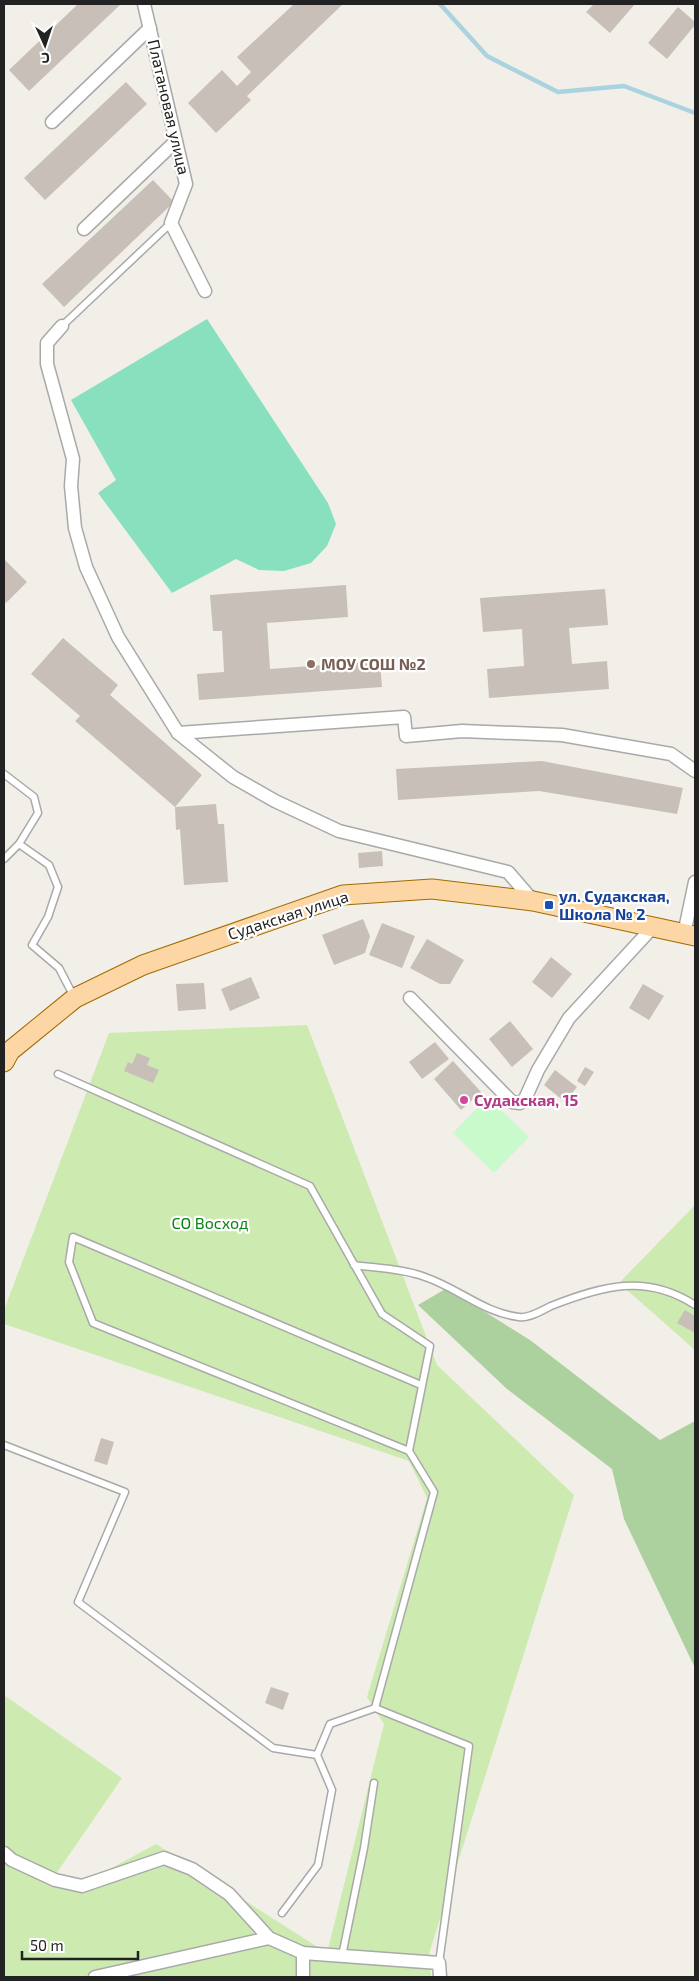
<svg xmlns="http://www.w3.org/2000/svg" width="699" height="1981" font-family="'Exo 2',sans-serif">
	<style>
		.grass { fill: #cdebb0 }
		.forest { fill: #add19e }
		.park { fill: #c8facc }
		.pitch { fill: #88e0be }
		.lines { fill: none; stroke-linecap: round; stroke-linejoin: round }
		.stream { stroke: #aad3df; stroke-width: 4.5 }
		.building { fill: #c7bfb8 }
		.lane-casing { stroke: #a9a9a9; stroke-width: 9 }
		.street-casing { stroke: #a9a9a9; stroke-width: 15 }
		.primary-casing { stroke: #a06b00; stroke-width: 21 }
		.lane { stroke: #fff; stroke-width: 6 }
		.street { stroke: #fff; stroke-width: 12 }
		.primary { stroke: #fcd6a4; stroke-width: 19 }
		.education-dot { fill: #8d6e63; stroke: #fff; stroke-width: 2 }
		.transit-dot { fill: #1a4fb4; stroke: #fff; stroke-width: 2 }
		.hotel-dot { fill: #d1479c; stroke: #fff; stroke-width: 2 }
		.labels { text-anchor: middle; stroke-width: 4.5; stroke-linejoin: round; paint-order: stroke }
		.street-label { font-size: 16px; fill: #222; stroke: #fff }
		.education-label { font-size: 16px; font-weight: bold; fill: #785e54; stroke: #fff; text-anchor: start }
		.transit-label { font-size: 16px; font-weight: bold; fill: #164399; stroke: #fff; text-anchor: start }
		.hotel-label { font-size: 16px; font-weight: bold; fill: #b23c85; stroke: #fff; text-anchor: start }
		.park-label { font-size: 16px; fill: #0c8416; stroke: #fff }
	</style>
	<rect width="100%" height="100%" fill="#f2efe9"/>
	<g class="grass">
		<polygon points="307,1025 437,1365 574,1495 429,1954 431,1977 4,1977 4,1695 122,1778 56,1874 84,1883 156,1844 327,1953 384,1724 367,1697 427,1498 409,1461 4,1324 4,1310 109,1033"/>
		<polygon points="695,1205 695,1350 619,1283"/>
	</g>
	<polygon class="forest" points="447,1288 530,1340 660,1440 695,1421 695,1668 624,1519 612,1469 507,1389 418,1305"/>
	<polygon class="park" points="488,1097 529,1137 494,1173 453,1133"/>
	<polygon class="pitch" points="207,319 328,503 336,524 327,546 311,563 284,571 259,570 236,559 172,593 98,493 116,480 71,400"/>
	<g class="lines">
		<polyline class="stream" points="440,4 487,56 558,92 624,86 695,113"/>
	</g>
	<g class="building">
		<polygon points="78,4 121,4 29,91 9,70"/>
		<polygon points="294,4 343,4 247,96 251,100 216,133 188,103 222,70 237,86 251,72 237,57"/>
		<polygon points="594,4 635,4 610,33 586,12"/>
		<polygon points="678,7 695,22 695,25 667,59 648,43"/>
		<polygon points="126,82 147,104 45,200 24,178"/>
		<polygon points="153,180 174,202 64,307 42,284"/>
		<polygon points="5,560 27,582 6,603 4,601"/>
		<polygon points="346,585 348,617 267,623 270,669 380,661 382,687 199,700 197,674 224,672 222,631 213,631 210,595"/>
		<polygon points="605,589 608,625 569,628 572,664 607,661 609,689 489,698 487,669 524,666 522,629 483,632 480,598"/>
		<polygon points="63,638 118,685 110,695 202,775 175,807 216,804 218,824 224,824 228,882 184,885 180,829 176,830 175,807 75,721 80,716 31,674"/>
		<polygon points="542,761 683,788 677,814 539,791 398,800 396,769"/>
		<polygon points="382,851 383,866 359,868 358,853"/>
		<polygon points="363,919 370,936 365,953 334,965 322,935"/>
		<polygon points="382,923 415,936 402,968 369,955"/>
		<polygon points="427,939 464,960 450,984 440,984 410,968"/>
		<polygon points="551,957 572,974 552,998 532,982"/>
		<polygon points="251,977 260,998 230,1011 221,989"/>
		<polygon points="204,983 206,1009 178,1011 176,984"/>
		<polygon points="643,984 664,996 649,1020 629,1008"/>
		<polygon points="510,1021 533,1049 512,1067 489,1039"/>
		<polygon points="435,1042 449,1059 422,1079 409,1062"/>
		<polygon points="137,1053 150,1058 147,1065 159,1070 153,1083 124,1071 128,1062 132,1064"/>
		<polygon points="453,1061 481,1092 461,1110 434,1079"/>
		<polygon points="585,1067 594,1072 585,1086 577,1081"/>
		<polygon points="555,1070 577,1087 565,1102 544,1085"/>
		<polygon points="685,1310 695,1316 695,1333 677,1323"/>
		<polygon points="101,1438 114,1442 107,1465 94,1461"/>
		<polygon points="271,1687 289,1693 283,1710 265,1703"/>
	</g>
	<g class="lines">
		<defs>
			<g id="lane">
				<polyline points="62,326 171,223"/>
				<polyline points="4,774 34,797 38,813 19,844 49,865 58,887 48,917 32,945 59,968 74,997"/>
				<polyline points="4,859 19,844"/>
				<polyline points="58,1074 310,1186 382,1314 430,1346 409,1451"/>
				<path d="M354,1265C376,1268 405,1269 425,1277C458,1288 484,1313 519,1317C528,1319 543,1310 551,1306C602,1286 646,1273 695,1305"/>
				<polyline points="421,1385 73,1237 69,1262 93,1323 409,1451 434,1492 375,1708 469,1746 439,1963"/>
				<polyline points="4,1445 125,1492 78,1602 273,1748 317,1755 330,1724 375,1708"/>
				<polyline points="282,1913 318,1865 332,1790 317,1755"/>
				<polyline points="342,1956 364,1848 374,1783"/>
			</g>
			<g id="street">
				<polyline points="144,4 186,184 171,223 205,291"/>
				<polyline points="52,122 150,28"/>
				<polyline points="84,229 176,141"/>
				<polyline points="62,326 47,343 47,364 73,459 71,486 75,528 86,567 118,637 178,733 233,777 275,801 339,831 508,872 533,901"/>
				<polyline points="178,733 404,717 406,736 462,731 562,735 671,754 695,771"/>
				<polyline points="684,934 695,882"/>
				<polyline points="410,998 512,1102 520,1103 525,1099 538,1070 569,1018 652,928"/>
				<polyline points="4,1853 12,1860 55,1880 82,1886 164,1858 192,1869 229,1894 269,1938 303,1953 439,1963 440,1977"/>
				<polyline points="303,1953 303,1977"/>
				<polyline points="95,1977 269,1938"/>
			</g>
			<polyline id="primary" points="4,1062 10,1051 75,998 143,965 343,895 432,889 533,901 695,936"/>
		</defs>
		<use href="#lane" class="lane-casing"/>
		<use href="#street" class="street-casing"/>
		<use href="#primary" class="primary-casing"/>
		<use href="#lane" class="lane"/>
		<use href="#street" class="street"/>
		<use href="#primary" class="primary"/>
	</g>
	<circle class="education-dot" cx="311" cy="664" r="5"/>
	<rect class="transit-dot" x="544" y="900" width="10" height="10" rx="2.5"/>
	<circle class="hotel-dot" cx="464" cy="1100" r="5"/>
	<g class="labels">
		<g class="street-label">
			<text transform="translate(169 107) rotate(77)" y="6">Платановая улица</text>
			<text transform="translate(288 915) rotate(-18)" y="6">Судакская улица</text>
		</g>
		<g class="education-label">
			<text x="321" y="670">МОУ СОШ №2</text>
		</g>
		<g class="transit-label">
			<text x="559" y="902">ул. Судакская,<tspan x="559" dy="18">Школа № 2</tspan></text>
		</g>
		<g class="hotel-label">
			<text x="474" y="1106">Судакская, 15</text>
		</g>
		<g class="park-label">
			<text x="210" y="1229">СО Восход</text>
		</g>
	</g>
	<rect width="699" height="1981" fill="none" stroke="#222222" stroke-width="10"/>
	<g transform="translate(45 45) rotate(177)" stroke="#ffffff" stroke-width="4" paint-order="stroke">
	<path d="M0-4L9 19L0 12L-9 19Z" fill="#222222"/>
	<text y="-8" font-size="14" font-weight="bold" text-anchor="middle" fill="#222222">С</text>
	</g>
	<path d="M22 1951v8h116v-8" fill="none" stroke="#222222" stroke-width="2.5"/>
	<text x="30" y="1951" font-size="15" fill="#222222" stroke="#ffffff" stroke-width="4" paint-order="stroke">50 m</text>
</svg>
